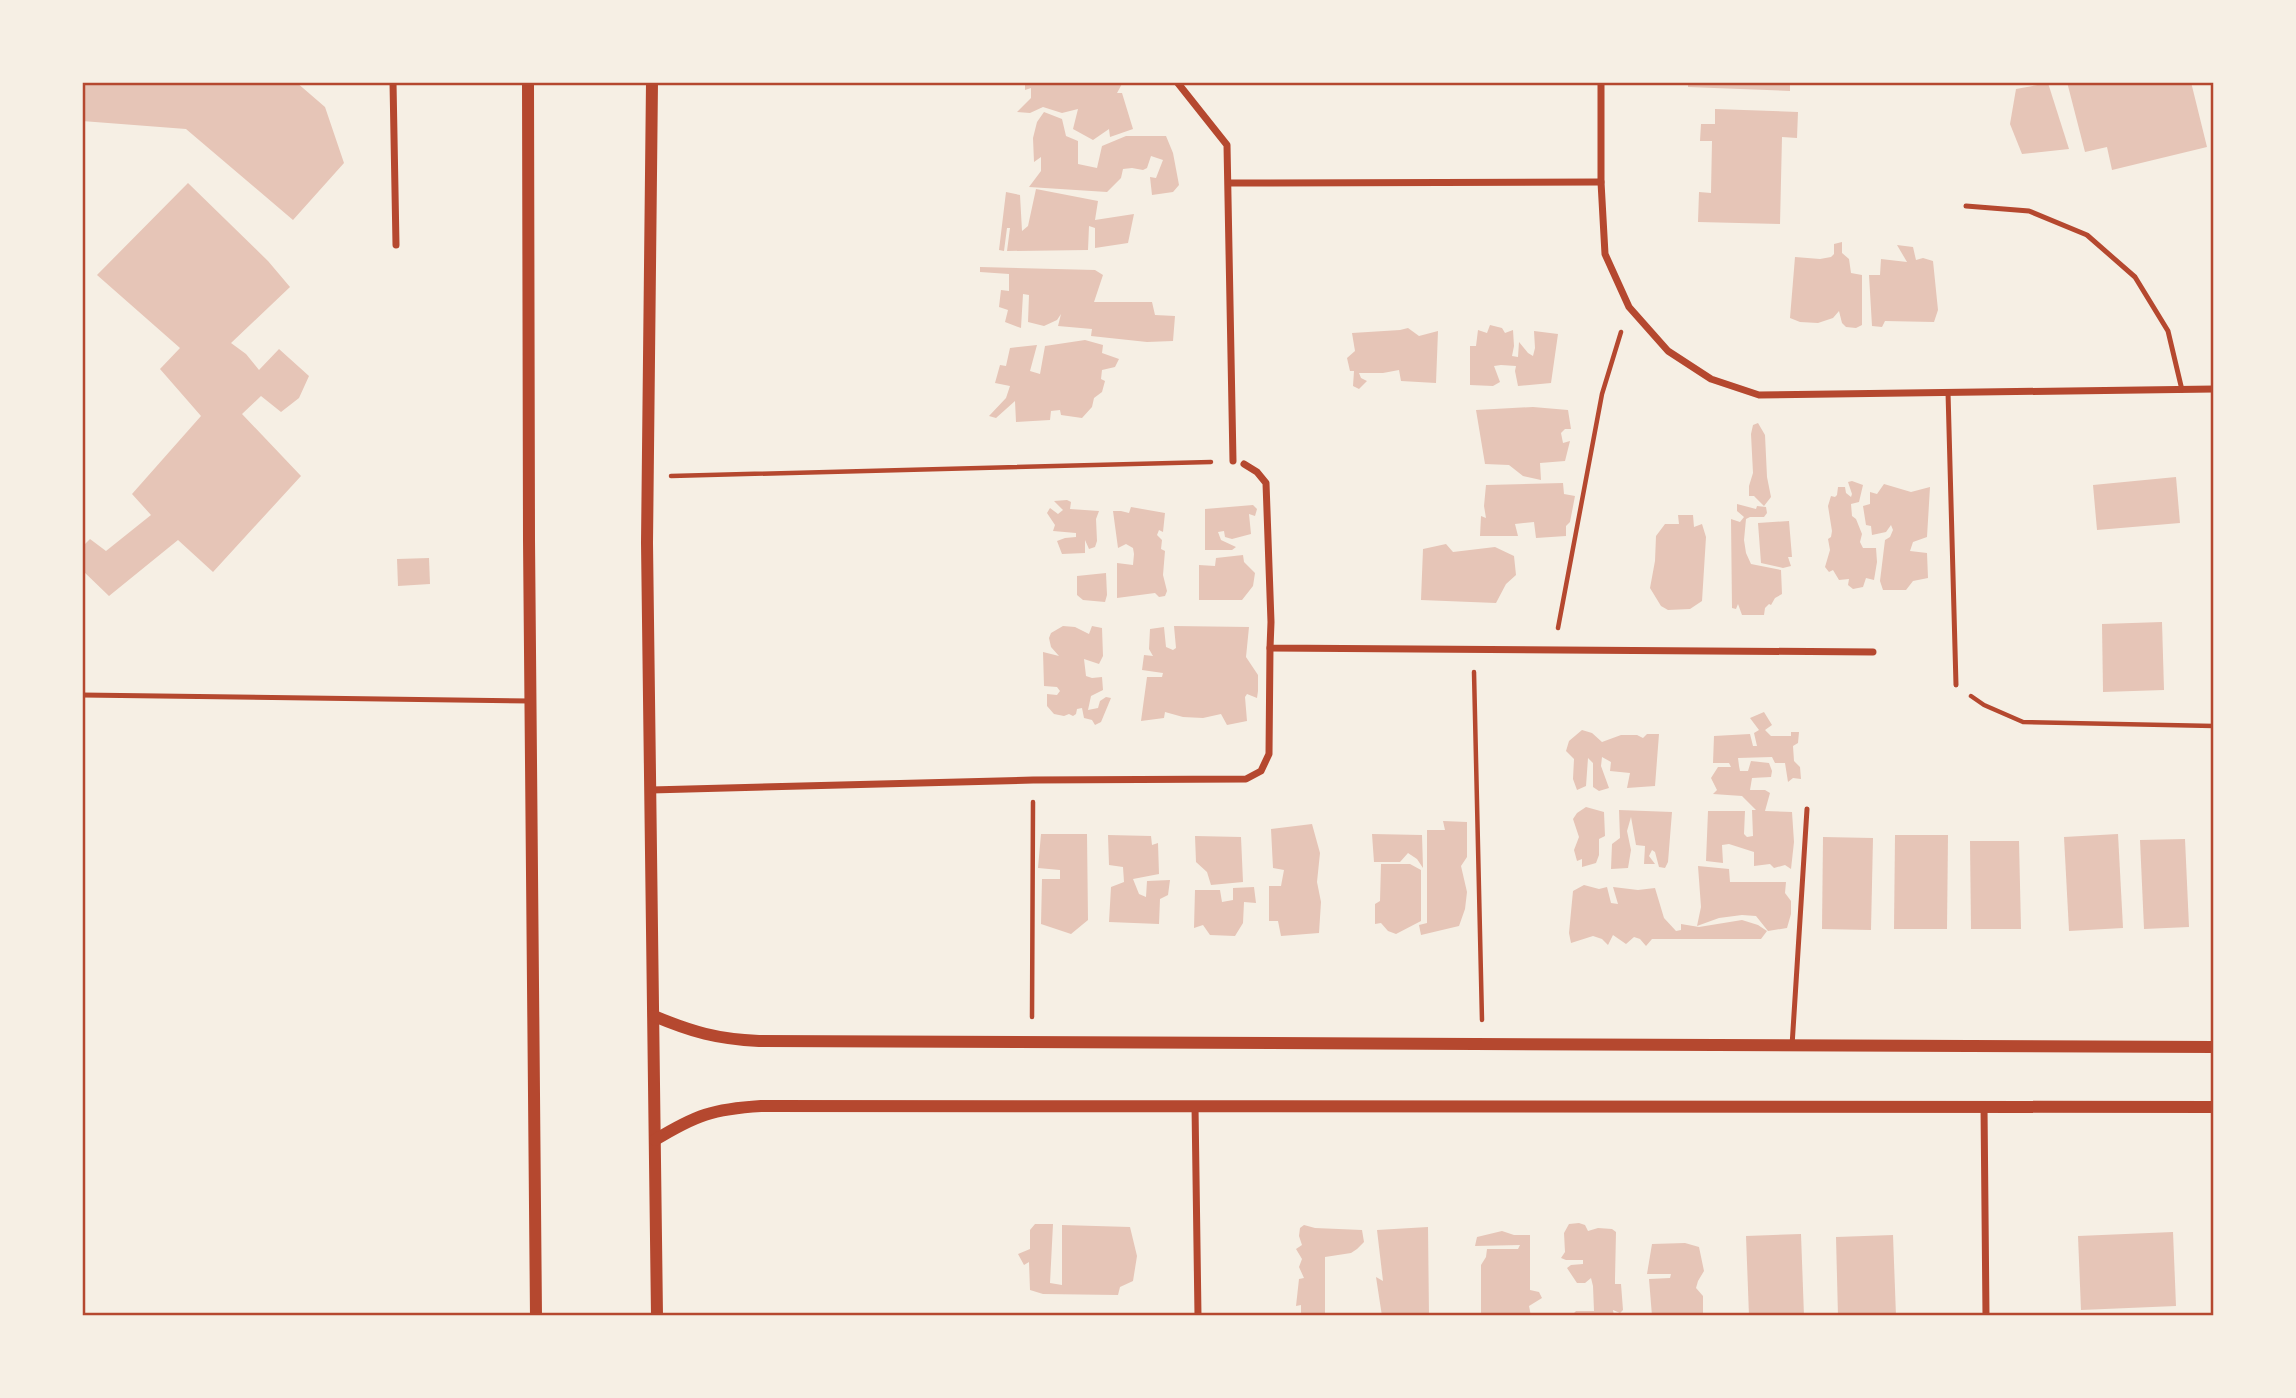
<svg xmlns="http://www.w3.org/2000/svg" width="2296" height="1398" font-family="Overpass,sans-serif">
	<style>
		.building { fill: #e6c5b7 }
		.lines { fill: none; stroke-linecap: round; stroke-linejoin: round }
		.path { stroke: #b5482f; stroke-width: 4.5 }
		.service { stroke: #b5482f; stroke-width: 5 }
		.minor { stroke: #b5482f; stroke-width: 7 }
		.tertiary { stroke: #b5482f; stroke-width: 12 }
		.neatline { fill: none; stroke: #b5482f; stroke-width: 2.5 }
	</style>
	<rect width="100%" height="100%" fill="#f6efe4"/>
	<g class="building">
		<polygon points="82,82 296,82 325,107 344,163 293,220 186,129 82,121"/>
		<polygon points="1025,82 1123,82 1117,93 1122,93 1133,129 1110,137 1109,129 1093,140 1073,129 1078,109 1062,113 1043,107 1030,113 1017,112 1031,98 1031,88 1025,90"/>
		<polygon points="1688,82 1790,82 1790,91 1688,87"/>
		<polygon points="2067,82 2191,82 2207,147 2112,170 2107,147 2085,152"/>
		<polygon points="2048,83 2069,149 2022,154 2010,124 2016,89"/>
		<polygon points="1715,109 1798,112 1797,138 1782,137 1780,224 1698,222 1699,192 1711,193 1712,141 1700,141 1701,124 1715,124"/>
		<polygon points="1044,112 1062,119 1066,136 1078,141 1078,164 1097,168 1102,146 1126,136 1166,136 1173,153 1179,185 1173,192 1152,195 1150,177 1156,178 1163,160 1151,156 1147,168 1143,170 1132,168 1123,169 1121,178 1107,192 1029,187 1041,171 1041,157 1034,162 1033,138 1037,122"/>
		<polygon points="188,183 268,261 290,287 231,343 246,354 259,370 279,349 309,376 299,398 281,412 261,396 242,414 301,476 213,572 178,540 109,596 82,570 82,547 90,539 106,551 151,515 132,494 201,416 160,369 180,348 97,275"/>
		<polygon points="1036,189 1098,201 1095,220 1134,214 1128,243 1095,248 1095,228 1089,226 1088,250 1007,251 1010,228 1007,228 1004,251 999,250 1006,192 1020,195 1022,231 1028,226"/>
		<polygon points="1842,242 1842,253 1849,259 1851,273 1862,275 1862,325 1856,328 1846,327 1842,323 1839,311 1833,318 1818,323 1800,322 1790,318 1795,257 1820,259 1831,257 1834,254 1834,244"/>
		<polygon points="1897,245 1913,247 1916,260 1923,258 1933,261 1938,310 1934,322 1885,321 1882,327 1872,326 1869,275 1880,275 1881,259 1907,262"/>
		<polygon points="980,267 1095,270 1103,275 1094,302 1152,302 1155,315 1175,316 1173,341 1147,342 1091,336 1092,329 1058,326 1061,314 1057,320 1044,326 1028,322 1029,295 1023,294 1021,328 1005,322 1008,310 999,307 1001,290 1009,291 1009,274 980,272"/>
		<polygon points="1490,325 1502,328 1505,333 1513,330 1514,346 1512,356 1518,357 1519,342 1528,353 1533,356 1535,348 1534,331 1558,334 1551,383 1518,386 1515,371 1516,366 1501,365 1494,366 1500,382 1493,386 1470,385 1470,346 1476,346 1478,330 1487,333"/>
		<polygon points="1408,328 1419,336 1438,331 1436,383 1401,381 1399,370 1383,373 1359,373 1361,378 1367,381 1359,389 1353,386 1354,371 1350,371 1347,358 1355,351 1352,333 1400,330"/>
		<polygon points="1085,340 1103,345 1102,353 1119,359 1115,367 1102,370 1101,379 1105,381 1102,392 1094,398 1092,407 1082,418 1061,415 1060,410 1051,411 1050,420 1016,422 1015,401 996,418 989,416 1006,398 1010,386 995,383 1000,365 1006,366 1010,348 1037,345 1030,371 1040,374 1045,346"/>
		<polygon points="1533,407 1568,410 1571,429 1565,429 1561,433 1563,443 1570,441 1565,461 1540,463 1541,480 1523,476 1509,465 1485,464 1476,410"/>
		<polygon points="1758,423 1765,435 1767,477 1771,497 1764,506 1754,496 1749,496 1749,486 1753,473 1751,434 1753,425"/>
		<polygon points="2176,477 2180,523 2097,530 2093,485"/>
		<polygon points="1852,481 1863,485 1859,502 1851,504 1852,516 1856,519 1862,534 1860,542 1863,548 1876,548 1877,562 1874,580 1866,578 1863,587 1853,589 1848,585 1849,579 1839,580 1833,570 1829,572 1825,567 1830,550 1828,539 1831,537 1832,531 1828,506 1831,496 1835,497 1837,495 1838,487 1845,487 1846,493 1851,497 1852,494 1848,482"/>
		<polygon points="1563,483 1564,494 1575,496 1570,522 1566,526 1566,536 1536,538 1534,522 1515,524 1518,536 1480,536 1481,516 1486,518 1484,506 1486,485"/>
		<polygon points="1884,484 1911,492 1930,487 1927,537 1913,542 1910,551 1927,553 1928,578 1913,581 1906,590 1883,590 1880,581 1885,540 1890,537 1893,530 1891,525 1886,532 1872,535 1871,526 1866,525 1863,506 1870,504 1870,492 1877,494"/>
		<polygon points="1067,500 1071,502 1070,509 1099,511 1096,519 1097,541 1095,547 1089,549 1085,540 1085,553 1062,554 1057,541 1065,538 1076,537 1076,533 1053,531 1055,525 1047,513 1050,508 1058,514 1063,510 1054,501"/>
		<polygon points="1737,504 1756,509 1757,506 1766,507 1767,513 1764,517 1750,517 1746,519 1744,540 1746,553 1751,564 1781,570 1782,594 1775,598 1771,605 1769,604 1765,608 1764,615 1742,615 1738,604 1736,609 1732,608 1731,519 1740,522 1744,517 1737,511"/>
		<polygon points="1253,505 1257,509 1255,516 1249,514 1251,534 1232,539 1225,537 1224,531 1218,532 1221,540 1236,547 1232,550 1205,550 1205,509"/>
		<polygon points="1131,507 1165,513 1163,532 1159,530 1157,535 1162,540 1161,549 1165,551 1163,575 1167,591 1165,596 1159,597 1155,593 1117,598 1117,563 1133,565 1134,554 1133,548 1126,544 1118,548 1113,511 1121,511 1129,513"/>
		<polygon points="1678,515 1693,515 1694,527 1702,524 1706,537 1702,601 1690,609 1668,610 1661,606 1650,588 1655,561 1656,536 1665,524 1679,524"/>
		<polygon points="1789,521 1792,557 1788,557 1791,566 1783,568 1761,563 1758,523"/>
		<polygon points="1446,544 1453,552 1495,547 1514,556 1516,575 1506,584 1496,603 1421,600 1423,549"/>
		<polygon points="1243,555 1244,562 1255,573 1253,586 1242,600 1199,600 1199,565 1215,566 1216,558"/>
		<polygon points="429,558 430,584 398,586 397,559"/>
		<polygon points="1106,573 1107,595 1105,602 1083,600 1077,595 1077,576"/>
		<polygon points="2162,622 2164,690 2103,692 2102,624"/>
		<polygon points="1063,626 1075,627 1089,634 1092,626 1102,628 1103,656 1099,664 1084,659 1086,676 1092,678 1102,677 1103,690 1091,696 1088,710 1098,708 1100,701 1106,697 1111,698 1101,722 1095,725 1092,720 1084,718 1082,708 1077,709 1076,714 1073,716 1069,714 1064,716 1054,714 1047,706 1047,694 1057,695 1060,691 1057,687 1044,686 1043,652 1059,656 1051,647 1049,638 1051,633"/>
		<polygon points="1174,626 1249,627 1246,657 1258,675 1258,691 1257,698 1247,694 1245,697 1247,721 1227,725 1221,714 1203,718 1183,717 1165,712 1164,718 1141,721 1147,677 1162,677 1163,673 1142,670 1144,655 1153,656 1149,649 1150,629 1164,627 1166,647 1173,650 1176,648"/>
		<polygon points="1764,712 1772,725 1765,730 1771,736 1791,736 1791,732 1799,732 1798,743 1793,746 1794,761 1800,767 1801,779 1793,778 1788,782 1785,763 1775,763 1772,757 1738,758 1739,766 1740,771 1748,771 1751,761 1769,763 1772,771 1771,777 1752,778 1750,790 1765,790 1770,793 1765,811 1792,812 1794,842 1791,869 1785,865 1774,868 1770,864 1754,866 1754,852 1729,844 1722,845 1723,863 1706,861 1708,811 1745,811 1744,834 1747,837 1753,836 1752,810 1756,810 1742,796 1713,794 1717,790 1711,778 1718,767 1731,767 1729,763 1713,763 1714,736 1750,734 1753,746 1757,746 1754,733 1759,730 1750,718"/>
		<polygon points="1582,730 1592,733 1602,742 1621,735 1637,735 1643,738 1647,734 1659,734 1655,786 1627,788 1630,773 1610,771 1611,762 1602,757 1601,766 1609,788 1599,791 1593,787 1593,763 1588,758 1586,786 1577,790 1573,779 1574,759 1566,751 1569,741"/>
		<polygon points="1586,807 1604,812 1605,836 1599,839 1599,855 1596,863 1582,867 1582,859 1577,861 1574,850 1579,837 1573,819 1577,813"/>
		<polygon points="1619,810 1672,812 1668,862 1665,868 1659,867 1655,852 1652,850 1649,856 1655,864 1644,864 1645,846 1636,845 1631,817 1627,831 1631,850 1628,868 1611,869 1612,844 1620,838"/>
		<polygon points="1443,821 1467,822 1467,857 1461,866 1467,892 1465,909 1459,926 1421,935 1419,925 1427,923 1427,830 1445,830"/>
		<polygon points="1312,824 1320,853 1317,882 1321,902 1319,933 1281,936 1278,921 1269,921 1269,886 1281,886 1284,870 1273,868 1271,829"/>
		<polygon points="1041,834 1087,834 1088,920 1071,934 1041,924 1042,879 1060,879 1060,870 1038,868"/>
		<polygon points="1372,834 1422,835 1423,868 1417,859 1408,853 1400,862 1374,862"/>
		<polygon points="2118,834 2123,928 2069,931 2064,837"/>
		<polygon points="1108,835 1151,836 1152,845 1158,843 1159,874 1133,879 1139,894 1146,897 1147,881 1170,880 1168,895 1160,899 1159,924 1109,922 1111,887 1124,882 1123,867 1109,865"/>
		<polygon points="1895,835 1948,835 1947,929 1894,929"/>
		<polygon points="1195,836 1241,837 1243,882 1211,885 1207,872 1196,862"/>
		<polygon points="1823,837 1873,838 1871,930 1822,929"/>
		<polygon points="2185,839 2189,927 2144,929 2140,840"/>
		<polygon points="1970,841 2019,841 2021,929 1971,929"/>
		<polygon points="1381,864 1410,864 1421,870 1421,921 1396,934 1388,931 1381,923 1375,924 1375,904 1380,901"/>
		<polygon points="1698,866 1729,869 1730,882 1786,882 1785,893 1791,901 1791,914 1787,928 1768,931 1756,916 1742,915 1719,918 1697,926 1701,907"/>
		<polygon points="1584,885 1599,889 1607,887 1611,903 1618,904 1613,887 1638,890 1655,888 1664,918 1676,931 1681,930 1681,924 1699,927 1742,920 1758,925 1767,931 1761,939 1652,939 1646,946 1640,939 1634,937 1626,944 1613,935 1608,945 1602,939 1593,936 1571,943 1569,933 1573,891"/>
		<polygon points="1254,887 1256,903 1244,902 1243,923 1235,936 1210,935 1203,925 1194,928 1195,890 1220,890 1222,902 1233,900 1233,888"/>
		<polygon points="1579,1223 1585,1225 1588,1231 1598,1228 1612,1229 1616,1232 1615,1279 1615,1284 1621,1284 1623,1310 1620,1313 1613,1310 1614,1316 1571,1316 1576,1311 1594,1311 1593,1286 1591,1278 1585,1283 1577,1283 1567,1268 1571,1265 1583,1264 1583,1260 1566,1260 1561,1258 1565,1252 1564,1233 1569,1224"/>
		<polygon points="1035,1224 1053,1224 1050,1283 1062,1285 1062,1225 1130,1227 1137,1256 1133,1281 1120,1287 1118,1295 1043,1294 1030,1290 1029,1262 1024,1265 1018,1254 1030,1249 1030,1230"/>
		<polygon points="1304,1225 1315,1228 1362,1230 1364,1242 1357,1249 1351,1253 1325,1257 1325,1316 1301,1316 1301,1305 1296,1306 1299,1279 1304,1278 1299,1267 1302,1259 1296,1249 1302,1245 1299,1236 1300,1228"/>
		<polygon points="1428,1227 1429,1316 1382,1316 1376,1277 1383,1281 1377,1230"/>
		<polygon points="1502,1231 1514,1235 1530,1235 1530,1290 1539,1292 1542,1298 1529,1306 1531,1316 1481,1316 1481,1265 1486,1257 1487,1249 1518,1249 1520,1245 1475,1246 1477,1237"/>
		<polygon points="2173,1232 2176,1306 2081,1310 2078,1236"/>
		<polygon points="1801,1234 1804,1316 1749,1316 1746,1236"/>
		<polygon points="1893,1235 1896,1316 1838,1316 1836,1237"/>
		<polygon points="1685,1243 1699,1247 1704,1271 1698,1281 1696,1288 1703,1296 1703,1316 1652,1316 1649,1279 1670,1278 1671,1274 1647,1274 1652,1244"/>
	</g>
	<g class="lines">
		<g class="path">
			<polyline points="671,476 1211,462"/>
			<polyline points="1558,628 1602,394 1621,332"/>
			<polyline points="1474,672 1482,1020"/>
			<polyline points="1971,696 1984,705 2023,722 2214,726"/>
			<polyline points="1032,1017 1033,802"/>
		</g>
		<g class="service">
			<polyline points="1966,206 2029,211 2087,235 2135,277 2168,331 2182,390"/>
			<polyline points="1948,392 1956,685"/>
			<polyline points="82,695 530,701"/>
			<polyline points="1792,1046 1807,809"/>
		</g>
		<g class="minor">
			<polyline points="393,82 396,245"/>
			<polyline points="1177,82 1227,145 1233,461"/>
			<polyline points="1601,82 1601,182 1605,254 1629,307 1668,351 1711,379 1759,395 2214,389"/>
			<polyline points="1229,183 1601,182"/>
			<polyline points="1244,464 1257,472 1266,483 1271,622 1270,648 1873,652"/>
			<polyline points="651,790 1033,780 1246,779 1261,771 1269,754 1270,648"/>
			<polyline points="1195,1106 1198,1316"/>
			<polyline points="1984,1106 1986,1316"/>
		</g>
		<g class="tertiary">
			<polyline points="528,82 529,540 536,1316"/>
			<polyline points="652,82 647,543 657,1316"/>
			<path d="M654,1016C692,1032 717,1039 759,1041L2214,1047"/>
			<path d="M655,1140C696,1115 713,1109 761,1106L2214,1107"/>
		</g>
	</g>
	<rect width="2296" height="1398" fill="none" stroke="#f6efe4" stroke-width="168"/>
	<rect x="84" y="84" width="2128" height="1230" class="neatline"/>
</svg>
